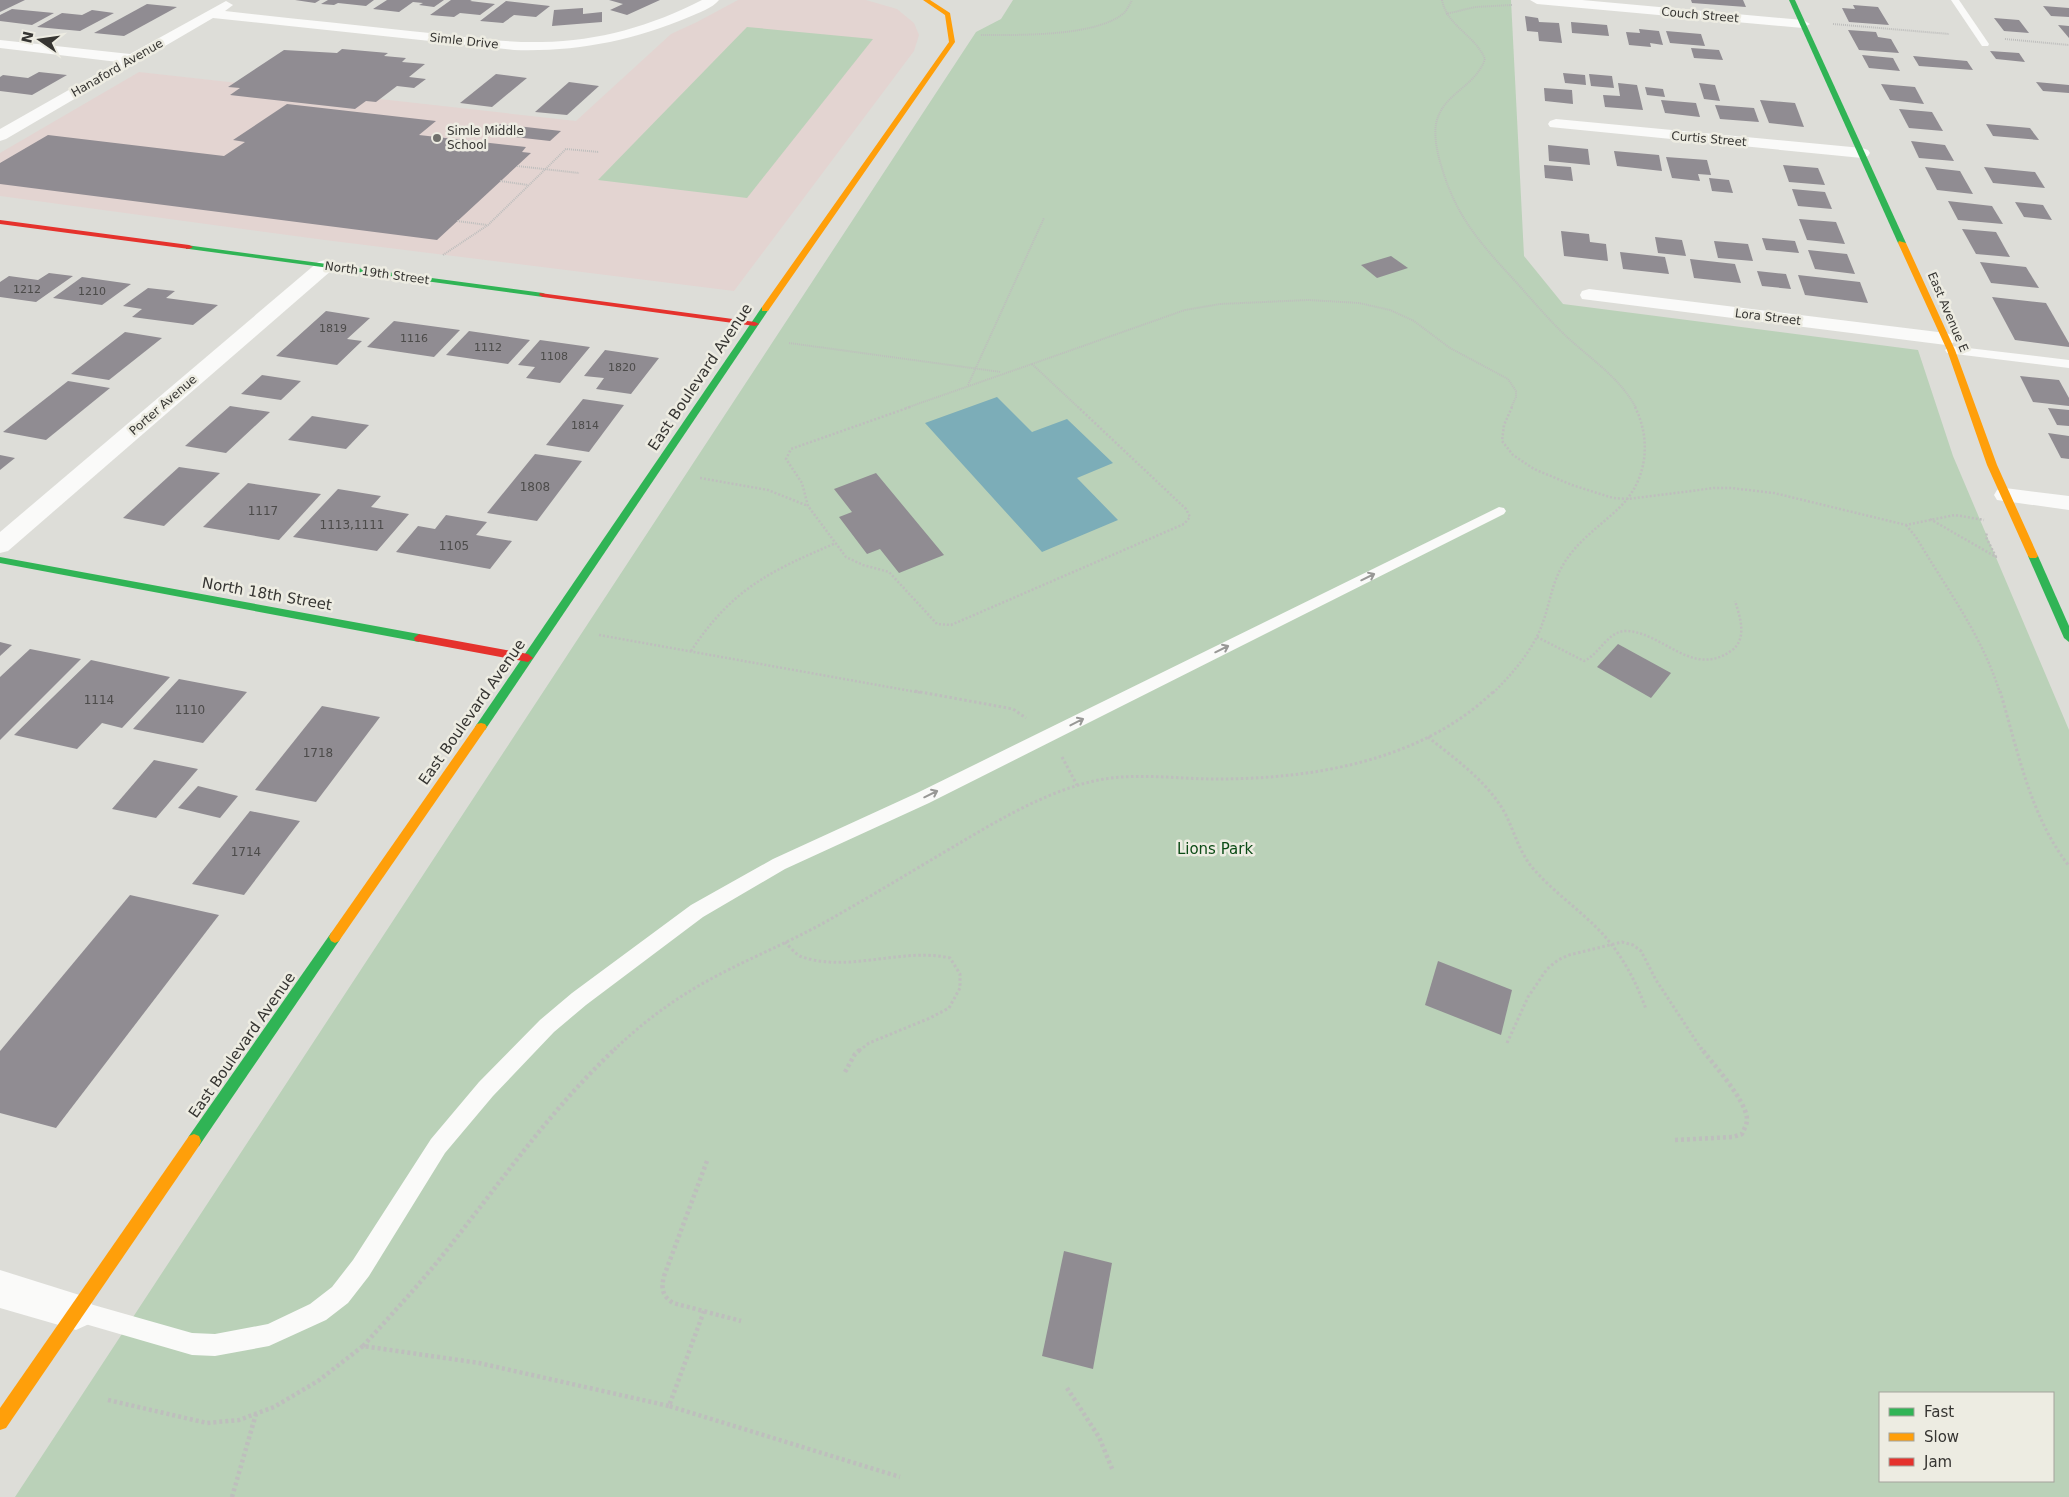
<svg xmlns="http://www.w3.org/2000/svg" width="2069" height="1497" font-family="'DejaVu Sans',sans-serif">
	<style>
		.education { fill: #e3d4d1 }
		.green { fill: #bad1b8; fill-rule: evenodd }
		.water { fill: #7cadb8 }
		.building { fill: #908c92 }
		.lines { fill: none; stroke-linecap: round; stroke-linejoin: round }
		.path-far3 { stroke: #bebebd; stroke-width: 2; stroke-dasharray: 1 1; stroke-linecap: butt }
		.path-far2 { stroke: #bebebd; stroke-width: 2.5; stroke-dasharray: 2 2; stroke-linecap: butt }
		.path-far1 { stroke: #bebebd; stroke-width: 3; stroke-dasharray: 2.5 2.5; stroke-linecap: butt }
		.path { stroke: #bebebd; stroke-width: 4.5; stroke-dasharray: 3 3; stroke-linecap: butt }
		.lane { fill: #fafaf9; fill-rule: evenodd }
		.street { fill: #fafaf9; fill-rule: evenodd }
		.fast { fill: #30b455; fill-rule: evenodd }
		.slow { fill: #ff9f0a; fill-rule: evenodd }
		.jam { fill: #e5322d; fill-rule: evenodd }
		.oneway { stroke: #989896 }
		.poi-dot { fill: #70706c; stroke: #edece2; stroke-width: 2 }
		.labels { text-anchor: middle; stroke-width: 5; stroke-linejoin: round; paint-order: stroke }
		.far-number-label { font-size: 11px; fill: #4c4b4a }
		.far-street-label { font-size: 12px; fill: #363532; stroke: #edece2 }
		.far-poi-label { font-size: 12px; fill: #363532; stroke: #edece2; text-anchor: start }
		.number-label { font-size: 12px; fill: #4c4b4a }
		.street-label { font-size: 15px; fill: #363532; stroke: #edece2 }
		.park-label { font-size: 15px; fill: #0c4b16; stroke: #edece2 }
	</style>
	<rect width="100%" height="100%" fill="#ddddd8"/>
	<polygon class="education" points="738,0 866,0 897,9 914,23 919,35 914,51 734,291 325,240 0,196 0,153 139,72 576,121 671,34 697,22"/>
	<g class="green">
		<path d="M1013,0H1511L1524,256L1563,304L1918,350L1953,456L2069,730V1497H15L976,32L1001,19ZM1880,1393H2053V1481H1880Z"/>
		<polygon points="747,27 873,39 747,198 598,180"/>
	</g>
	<polygon class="water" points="997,397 1032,432 1067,419 1113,463 1077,478 1118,520 1042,552 925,423"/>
	<g class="building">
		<polygon points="0,0 25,0 0,12"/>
		<polygon points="295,0 320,0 315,3"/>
		<polygon points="328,0 374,0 366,6 338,3 334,5 321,4"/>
		<polygon points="387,0 444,0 434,7 419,5 423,3 413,2 399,12 373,9"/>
		<polygon points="451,0 472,0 470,1 495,4 480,15 460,13 454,17 430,15"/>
		<polygon points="660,0 627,15 610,10 623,4 609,0"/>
		<polygon points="1691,0 1743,0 1746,7 1692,3"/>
		<polygon points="506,1 550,6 536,17 514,15 503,23 480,21"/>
		<polygon points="147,4 177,7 124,36 94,33"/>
		<polygon points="1853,5 1878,7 1889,25 1849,22 1842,8 1855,9"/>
		<polygon points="2043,6 2069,8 2069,17 2051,16"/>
		<polygon points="583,8 583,14 602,12 602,22 552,26 554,10"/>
		<polygon points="12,9 54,13 32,25 0,21 0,15"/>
		<polygon points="92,10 114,13 80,31 37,27 62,13 82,15"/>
		<polygon points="1525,16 1538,18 1539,22 1559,23 1562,43 1539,41 1538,32 1527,31"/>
		<polygon points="1994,18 2019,20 2029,33 2004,31"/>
		<polygon points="1571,22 1607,25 1609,36 1572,33"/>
		<polygon points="2058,25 2069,26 2069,38"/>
		<polygon points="1639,29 1659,31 1663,45 1650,43 1651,47 1629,45 1626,32 1640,33"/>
		<polygon points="1848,30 1876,32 1878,37 1891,39 1899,53 1859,50"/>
		<polygon points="1666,31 1701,34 1705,46 1670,43"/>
		<polygon points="1691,48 1719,50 1723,60 1694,58"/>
		<polygon points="342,49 388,53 384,56 406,58 402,62 425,64 409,77 426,79 414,88 397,86 376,102 366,101 355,109 230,95 240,88 228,87 284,50 337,53"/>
		<polygon points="1990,51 2019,53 2025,62 1996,59"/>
		<polygon points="1862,55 1893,58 1900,71 1869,68"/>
		<polygon points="1913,56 1967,61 1973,70 1919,66"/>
		<polygon points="39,72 67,75 32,95 0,91 0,77 3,75 28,78"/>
		<polygon points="1563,73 1585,75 1586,85 1565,83"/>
		<polygon points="496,74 527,78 492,107 460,103"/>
		<polygon points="1589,74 1612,76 1614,88 1591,86"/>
		<polygon points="569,82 599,86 567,115 535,112"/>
		<polygon points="2036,82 2069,85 2069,93 2043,91"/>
		<polygon points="1618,83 1637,85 1643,110 1605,107 1603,95 1620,96"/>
		<polygon points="1699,83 1715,85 1720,101 1704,99"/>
		<polygon points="1881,84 1915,87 1924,104 1890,100"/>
		<polygon points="1645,87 1663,89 1665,97 1647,95"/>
		<polygon points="1544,88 1572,90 1573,104 1545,101"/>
		<polygon points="1661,100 1696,103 1700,117 1665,113"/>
		<polygon points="1760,100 1795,103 1804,127 1769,123"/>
		<polygon points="287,104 436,121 419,135 526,147 522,152 531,153 437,240 0,184 0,163 48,135 224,156 245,142 233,140"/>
		<polygon points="1715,105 1754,108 1759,122 1720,119"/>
		<polygon points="1899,109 1932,112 1943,131 1909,128"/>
		<polygon points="500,124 561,131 550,141 488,134"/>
		<polygon points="1986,124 2030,128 2039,140 1993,136"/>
		<polygon points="1911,141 1945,145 1954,161 1919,158"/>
		<polygon points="1548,145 1588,149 1590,165 1549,161"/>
		<polygon points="1614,151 1659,155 1662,171 1617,166"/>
		<polygon points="1666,157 1707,160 1711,175 1698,174 1700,181 1672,178"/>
		<polygon points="1544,165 1571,167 1573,181 1545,178"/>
		<polygon points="1783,165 1818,168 1825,185 1789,182"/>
		<polygon points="1925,167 1960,171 1973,194 1937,190"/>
		<polygon points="1984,167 2035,172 2045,188 1993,183"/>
		<polygon points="1709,178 1729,180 1733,193 1712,191"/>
		<polygon points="1792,189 1825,192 1832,209 1798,206"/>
		<polygon points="1948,201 1992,206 2003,224 1958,220"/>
		<polygon points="2015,202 2043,205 2052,220 2024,217"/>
		<polygon points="1799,219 1836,222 1845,244 1807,240"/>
		<polygon points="1962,229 1996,232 2010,257 1976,254"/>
		<polygon points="1561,231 1589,234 1590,242 1606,244 1608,261 1564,256"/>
		<polygon points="1655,237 1682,240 1686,256 1658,253"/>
		<polygon points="1762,238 1795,241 1799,253 1766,250"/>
		<polygon points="1714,241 1748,244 1753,261 1718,258"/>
		<polygon points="1808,250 1847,254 1855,274 1815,269"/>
		<polygon points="1620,252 1665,257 1669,274 1623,269"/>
		<polygon points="1391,256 1408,268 1377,278 1361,265"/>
		<polygon points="1690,259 1735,264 1741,283 1694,278"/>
		<polygon points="1980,262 2026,267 2039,288 1991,283"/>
		<polygon points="1757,271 1786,274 1791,289 1762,286"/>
		<polygon points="49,273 73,276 36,302 0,297 0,282 9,276 38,280"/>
		<polygon points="1798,275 1860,282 1868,303 1805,295"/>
		<polygon points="82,277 131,284 102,305 53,298"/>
		<polygon points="148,288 175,291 166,298 218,305 193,325 132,317 142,309 123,306"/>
		<polygon points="1992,297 2046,303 2069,343 2069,347 2015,340"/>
		<polygon points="326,311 370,318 347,339 362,341 337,365 276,356"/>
		<polygon points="394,321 460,330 434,357 367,347"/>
		<polygon points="469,331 530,340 508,364 446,355"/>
		<polygon points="125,332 162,338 109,380 71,374"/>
		<polygon points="540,340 590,347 560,383 526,378 535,367 518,365"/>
		<polygon points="605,350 659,358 631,394 596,389 604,378 584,376"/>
		<polygon points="262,375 301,381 281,400 241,394"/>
		<polygon points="2020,376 2059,380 2069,398 2069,406 2033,402"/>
		<polygon points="68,381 110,388 46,440 3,432"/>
		<polygon points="583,399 624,405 589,452 546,445"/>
		<polygon points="230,406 270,412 226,453 185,446"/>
		<polygon points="2048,408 2069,410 2069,426 2057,425"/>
		<polygon points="312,416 369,425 346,449 288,440"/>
		<polygon points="2048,433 2069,436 2069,459 2061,458"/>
		<polygon points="535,454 582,461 537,521 487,513"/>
		<polygon points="0,455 15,458 0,470"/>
		<polygon points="179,467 220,473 164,526 123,518"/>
		<polygon points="876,473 944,555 899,573 880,549 867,554 839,517 852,512 834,489"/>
		<polygon points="248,483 321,494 279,540 203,527"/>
		<polygon points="338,489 381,496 371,507 409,514 377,551 293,537"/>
		<polygon points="446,515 487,522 476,535 512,541 490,569 396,552 418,526 435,529"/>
		<polygon points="0,642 12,645 0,656"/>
		<polygon points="1618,644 1671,673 1651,698 1597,667"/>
		<polygon points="30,649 81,659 0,740 0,677"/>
		<polygon points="91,660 170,677 122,728 102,723 77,749 14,735"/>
		<polygon points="179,679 247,692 203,743 133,729"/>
		<polygon points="322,706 380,717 316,802 255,790"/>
		<polygon points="154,760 198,769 156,818 112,809"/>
		<polygon points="198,786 238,796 220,818 178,808"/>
		<polygon points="250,811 300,821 244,895 192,884"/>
		<polygon points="130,895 219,915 56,1128 0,1113 0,1051"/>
		<polygon points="1438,961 1512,990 1501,1035 1425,1005"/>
		<polygon points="1064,1251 1112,1263 1093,1369 1042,1356"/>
	</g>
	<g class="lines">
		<g class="path-far3">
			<path d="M1442,0C1447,26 1475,35 1485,59C1475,88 1442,93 1436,124C1434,137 1437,152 1441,165C1456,217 1480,243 1516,282C1533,301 1549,320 1567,337C1591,359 1621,379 1636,408"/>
			<polyline points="1446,14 1475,7 1512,5"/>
			<polyline points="1833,24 1949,34"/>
			<path d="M981,35C1017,35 1096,37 1124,13C1127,10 1130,4 1132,0"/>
			<polyline points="2005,39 2069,45"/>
			<polyline points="517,166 579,173"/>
			<polyline points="500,181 528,185"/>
			<polyline points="457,221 487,225"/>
			<polyline points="443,255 488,225 566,149 599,152"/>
			<polyline points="789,343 1001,372"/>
			<polyline points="1032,364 1079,408"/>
			<polyline points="1032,364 1185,310 1220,304 1308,300 1359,303 1390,310 1414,321 1450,348 1508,379 1516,391 1516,397 1511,408"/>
			<polyline points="968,385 1044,218"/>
			<polyline points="906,408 1032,364"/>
		</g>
		<g class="path-far2">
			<polyline points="910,407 791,449 786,459 802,483 808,506 846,557 863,565 889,572 937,624 951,625 1184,524 1190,517 1186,509 1078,407"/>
			<polyline points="1512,407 1504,425 1502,441 1513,455 1534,469 1572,485 1613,498 1628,499 1714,488 1731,488 1774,493 1906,525 1955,515 1984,520"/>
			<polyline points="700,478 768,490 808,506"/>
			<polyline points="1930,519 1996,557 1986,537 1987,532"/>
			<path d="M1906,525L1916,537C1946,588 1982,635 2000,693"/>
			<polyline points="599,635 922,693"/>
			<path d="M1537,637L1584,661C1600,654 1608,630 1627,631C1664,633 1692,678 1731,651C1748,639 1740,617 1735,601"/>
			<path d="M691,651C732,589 770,571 836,543"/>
			<path d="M1493,693C1513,673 1534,649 1543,622C1550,603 1552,582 1563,565C1577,541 1599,527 1619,508C1647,481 1652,441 1635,407"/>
		</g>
		<g class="path-far1">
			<polyline points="915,691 1013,709 1026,718"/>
			<path d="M2000,691C2018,751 2030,816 2069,866"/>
			<path d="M1428,737C1454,758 1484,779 1502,808C1513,826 1517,848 1531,866C1550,889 1576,907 1597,928C1620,951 1635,979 1646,1009"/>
			<polyline points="1062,757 1077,785"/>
			<path d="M785,942C790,947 796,955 802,957C850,973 902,947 950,958L960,974V988L949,1008L930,1018L869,1043L860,1050"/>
			<polyline points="1507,1043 1528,997 1547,969 1558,960 1569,955 1622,942 1633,945 1641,951 1656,980 1702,1050"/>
			<path d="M614,1050C642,1023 674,999 709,980C747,959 788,943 827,921C875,894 922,865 970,837C1009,814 1050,791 1094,781C1134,772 1176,779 1216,779C1313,779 1422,761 1494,691"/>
		</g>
		<g class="path">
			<polyline points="845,1072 855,1054 862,1048"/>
			<path d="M1675,1140L1733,1137L1742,1134C1744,1129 1747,1125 1747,1119C1746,1100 1713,1064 1701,1048"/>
			<path d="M707,1161L664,1276C661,1288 662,1296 673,1303L741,1321"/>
			<polyline points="704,1311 669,1406 900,1477"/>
			<path d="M363,1346C395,1311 428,1275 457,1237C508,1172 555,1105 616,1048"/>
			<polyline points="1067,1388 1099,1437 1113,1471"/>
			<polyline points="108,1400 207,1423 239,1420 274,1407 318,1381 363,1346 479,1363 669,1406"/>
			<polyline points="232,1497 256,1414"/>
		</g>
		<g class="lane">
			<polygon points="1951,0 1959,0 1989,44 1988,46 1982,46"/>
			<polygon points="1951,346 2069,360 2069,368 1947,353 1945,350"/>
			<polygon points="1499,507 1504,508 1506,511 1504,514 929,803 785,869 703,917 586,1005 554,1032 493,1096 445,1153 369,1276 348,1303 326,1320 269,1346 215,1356 192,1355 68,1319 65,1311 68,1303 76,1300 192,1333 215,1334 268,1324 310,1304 332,1287 353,1260 431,1139 479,1082 540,1020 572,993 691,905 773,859 917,793"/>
		</g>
		<g class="street">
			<path d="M702,0H719C713,8 698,13 689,17C632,41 576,52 514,50L213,18L6,139L0,141V129L118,62L0,48V40L130,54L226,1L233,5L225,11C286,18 348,24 410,31C453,35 498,43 542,42C599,41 651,26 702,0Z"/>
			<polygon points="1530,0 1582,0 1803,20 1810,24 1803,28 1537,4"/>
			<polygon points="1556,119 1862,148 1868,150 1870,153 1868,156 1862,158 1550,127 1548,124 1550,121"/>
			<polygon points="325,260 332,262 334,266 332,270 8,551 0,553 0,532 318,262"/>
			<polygon points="1589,289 1946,333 1953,335 1956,339 1953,343 1946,345 1582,299 1580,295 1582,291"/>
			<polygon points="2005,488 2069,496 2069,510 1997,500 1994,495 1997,490"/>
			<polygon points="0,1270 89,1298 95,1311 89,1324 76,1330 0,1308"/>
		</g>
		<g class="fast">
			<polygon points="1789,0 1795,0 1906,243 1905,245 1898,243"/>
			<polygon points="186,245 543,293 547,295 543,297 189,249 186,249"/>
			<polygon points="762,307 769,309 485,730 477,730 475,727 477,724"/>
			<polygon points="2033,553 2038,556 2069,626 2069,642 2064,638 2028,556"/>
			<polygon points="0,557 419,634 424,638 419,642 0,563"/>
			<polygon points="335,931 339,933 341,937 339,941 199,1146 194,1148 189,1146 187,1141 189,1136 331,933"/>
		</g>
		<g class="slow">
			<polygon points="923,0 930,0 950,13 955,42 768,311 762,311 762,307 949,42 945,15"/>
			<polygon points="1899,241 1906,243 1955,350 1997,465 2038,556 2036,558 2030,558 2028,556 1987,465 1947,350 1898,243"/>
			<polygon points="481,723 485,724 487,727 485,730 339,941 335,943 331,941 329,937 331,933 477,724"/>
			<polygon points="194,1134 199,1136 201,1141 199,1146 6,1428 0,1430 0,1408 189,1136"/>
		</g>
		<g class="jam">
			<polygon points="0,220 189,245 193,247 189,249 0,224"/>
			<polygon points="540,293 755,322 759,324 755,326 543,297 539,295"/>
			<polygon points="419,634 528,654 533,658 528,662 415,641 414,638"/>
		</g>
	</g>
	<defs><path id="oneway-shaft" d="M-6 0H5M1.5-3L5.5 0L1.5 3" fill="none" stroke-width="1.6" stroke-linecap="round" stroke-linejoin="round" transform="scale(1.25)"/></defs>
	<g class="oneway">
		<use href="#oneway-shaft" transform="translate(1368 577) rotate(-26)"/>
		<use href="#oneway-shaft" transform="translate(1222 649) rotate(-26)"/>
		<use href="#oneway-shaft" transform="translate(1077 722) rotate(-27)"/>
		<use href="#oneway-shaft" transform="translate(931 794) rotate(-26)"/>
	</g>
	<circle class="poi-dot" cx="437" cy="138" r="5"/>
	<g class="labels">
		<g class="far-number-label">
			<text x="27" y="293">1212</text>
			<text x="92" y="295">1210</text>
			<text x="333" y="332">1819</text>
			<text x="414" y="342">1116</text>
			<text x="488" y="351">1112</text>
			<text x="554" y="360">1108</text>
			<text x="622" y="371">1820</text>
			<text x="585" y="429">1814</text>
		</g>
		<g class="far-street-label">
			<text transform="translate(1700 15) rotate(5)" y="4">Couch Street</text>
			<text transform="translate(464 41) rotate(6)" y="4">Simle Drive</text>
			<text transform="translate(117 68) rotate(-30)" y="4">Hanaford Avenue</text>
			<text transform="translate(1709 139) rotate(5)" y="4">Curtis Street</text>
			<text transform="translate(377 273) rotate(8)" y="4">North 19th Street</text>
			<text transform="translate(1948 312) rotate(67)" y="4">East Avenue E</text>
			<text transform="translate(1768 317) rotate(7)" y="4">Lora Street</text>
			<text transform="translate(163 405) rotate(-41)" y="4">Porter Avenue</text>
		</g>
		<g class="far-poi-label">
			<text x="447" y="135">Simle Middle<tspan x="447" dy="14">School</tspan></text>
		</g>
		<g class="number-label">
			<text x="535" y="491">1808</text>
			<text x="263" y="515">1117</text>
			<text x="352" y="529">1113,1111</text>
			<text x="454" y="550">1105</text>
			<text x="99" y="704">1114</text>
			<text x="190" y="714">1110</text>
			<text x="318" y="757">1718</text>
			<text x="246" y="856">1714</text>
		</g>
		<g class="street-label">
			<text transform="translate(700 377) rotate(-56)" y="5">East Boulevard Avenue</text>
			<text transform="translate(267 594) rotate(10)" y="5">North 18th Street</text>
			<text transform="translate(472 712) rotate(-55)" y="5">East Boulevard Avenue</text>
			<text transform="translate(242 1045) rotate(-55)" y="5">East Boulevard Avenue</text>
		</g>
		<g class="park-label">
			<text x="1215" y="854">Lions Park</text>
		</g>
	</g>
	<rect x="1879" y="1392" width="175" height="90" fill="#edece2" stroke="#a4a39c"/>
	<rect x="1889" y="1408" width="25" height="8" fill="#30b455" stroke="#a4a39c"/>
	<text x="1924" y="1417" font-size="15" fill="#363532">Fast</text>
	<rect x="1889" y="1433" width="25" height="8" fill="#ff9f0a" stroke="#a4a39c"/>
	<text x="1924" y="1442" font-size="15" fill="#363532">Slow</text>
	<rect x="1889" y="1458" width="25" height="8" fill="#e5322d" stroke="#a4a39c"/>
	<text x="1924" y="1467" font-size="15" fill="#363532">Jam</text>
	<g transform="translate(40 40) rotate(283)" stroke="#edece2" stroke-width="4" paint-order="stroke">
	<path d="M0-4L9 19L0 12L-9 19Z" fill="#363532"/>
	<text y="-8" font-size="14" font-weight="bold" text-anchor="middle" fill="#363532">N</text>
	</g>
</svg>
